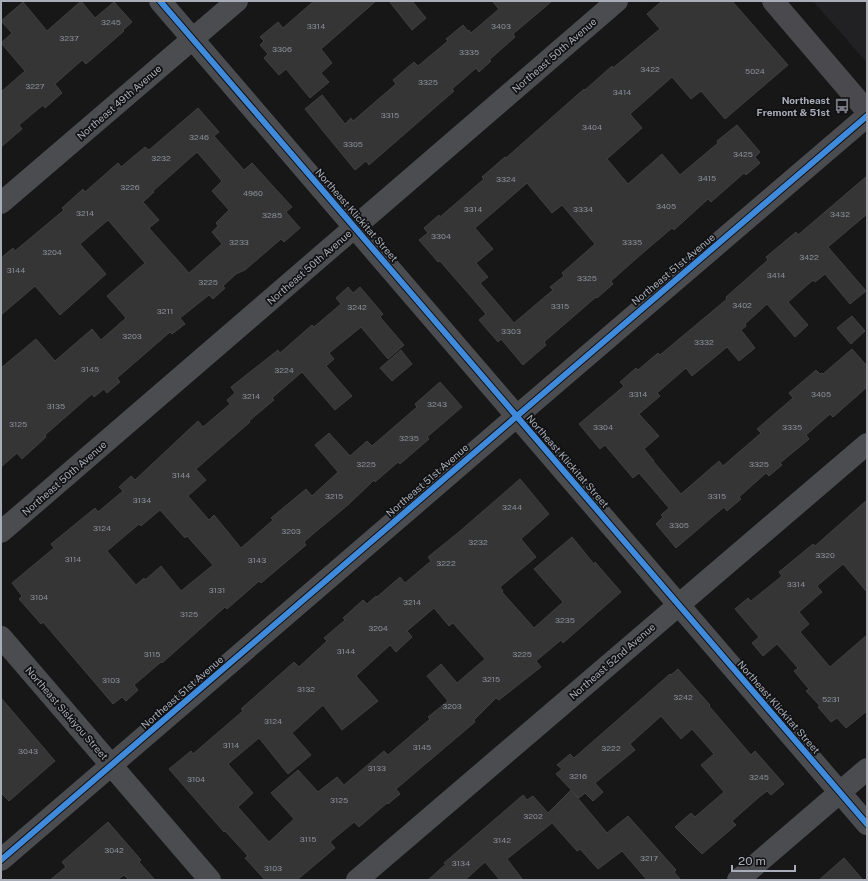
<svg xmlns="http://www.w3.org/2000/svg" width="868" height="881" font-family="'Public Sans',sans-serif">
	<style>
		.built { fill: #212123 }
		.building { fill: #353536; stroke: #3f4043; fill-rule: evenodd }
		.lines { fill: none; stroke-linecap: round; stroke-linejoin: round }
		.street { stroke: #4b4c50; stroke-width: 22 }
		.secondary { stroke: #4a4a4e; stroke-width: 22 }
		.cycleway-casing { stroke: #111113; stroke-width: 8 }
		.cycleway { stroke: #408adc; stroke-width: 6 }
		.labels { text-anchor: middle; stroke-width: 3.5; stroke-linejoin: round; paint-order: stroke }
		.number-label { font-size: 8px; fill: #8b8f98 }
		.street-label { font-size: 10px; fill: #a8adb8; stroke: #111113 }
		.poi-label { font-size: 10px; font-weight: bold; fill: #a8adb8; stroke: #111113; text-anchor: end }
	</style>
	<rect width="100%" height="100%" fill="#171717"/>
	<polygon class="built" points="813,1 867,1 867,63 842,34"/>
	<g class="building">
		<polygon points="81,1 95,18 114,2 132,22 123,30 124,31 86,64 82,60 55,84 62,93 45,108 43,105 19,125 22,129 1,147 1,92 25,71 1,43 12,33 1,21 23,2 47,31"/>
		<polygon points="314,1 376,1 321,49 332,63 321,73 329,82 310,98 286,69 279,75 264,58 268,54 260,45 264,41 260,37 278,22 283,28"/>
		<polygon points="389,1 412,1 426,18 412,30"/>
		<polygon points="492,1 552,1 513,34 515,37 489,60 491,61 479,72 476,68 452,89 454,91 369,165 366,161 355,170 305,109 322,95 345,124 351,118 353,121 396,84 393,80 414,62 418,66 448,41 446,39 463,25 468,31 469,30 471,33 499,9"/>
		<path d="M662,1H732L788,65L725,119L701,91L691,99L672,77L630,114L642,128L607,159L628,184L662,154L680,175L718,143L717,141L737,125L760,152L755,157L760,163L746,175L744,173L711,202L708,199L674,230L672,228L638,257L611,281L613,284L597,298L596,297L544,342L546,345L523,365L501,339L498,342L479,320L486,314L440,261L438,262L419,240L428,233L424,228L439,215L440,217L484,179L482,177L505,157L506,158L584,89L585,90L612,66L613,68L660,29L647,14ZM527,183L552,213L562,205L595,244L562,273L564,276L550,287L553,290L514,323L480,283L488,277L476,263L493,249L475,228Z"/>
		<path d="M198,108L219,132L214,136L244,170L252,163L292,207L286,212L300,228L284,242L281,239L245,270L236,274L223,286L225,288L213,299L209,295L180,318L185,324L172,334L170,332L117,378L120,382L107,393L104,389L94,397L92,394L45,435L46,437L22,459L17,453L1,467V368L36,339L55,361L92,329L101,340L126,318L107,296L145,263L108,220L80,244L106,274L60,315L35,286L1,315V258L13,248L15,251L64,210L62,208L83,189L85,192L118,163L121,167L145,147L149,150ZM197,152L222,181L212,191L229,210L216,223L218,226L212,232L222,244L189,273L149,228L159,220L143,202L154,192L153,191Z"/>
		<polygon points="867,176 867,214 828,247 866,291 850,304 825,274 815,282 813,280 788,302 808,325 795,337 767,304 745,324 746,326 741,330 755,348 739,361 727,347 692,376 686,368 657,393 660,396 639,414 659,436 644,449 654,461 653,461 681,494 719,461 723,466 761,433 757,429 793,398 789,393 816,370 820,374 822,373 823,374 852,349 867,366 867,387 833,417 830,414 806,435 809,439 780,463 782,465 769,476 766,473 739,497 741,499 727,511 724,507 676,548 656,524 663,517 661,515 669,508 639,473 633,478 605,445 600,449 579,424 617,392 624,386 620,382 636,368 638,370 658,353 660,355 727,299 726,297 768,260 766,257 796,232 798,235"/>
		<path d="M348,287L353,293L360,287L383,314L380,317L404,345L388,359L361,327L329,353L334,359L326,366L352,396L335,410L302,372L272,398L274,400L249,421L250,422L196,469L206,480L188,496L209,520L214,515L241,548L273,520L271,518L306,489L312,496L338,472L315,445L329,433L350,456L367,441L372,446L417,407L415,404L440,382L462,407L427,437L429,439L400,464L398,462L375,482L374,480L349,504L313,534L304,542L306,545L261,583L259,581L227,609L225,607L162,663L161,662L134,685L138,690L126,701L122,697L113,704L43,622L41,624L19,599L22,596L12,583L54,548L51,544L95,508L98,512L123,491L119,487L131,476L135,480L198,421L203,427L230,404L227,400L235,393L231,387L278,350L280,353L312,325L314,327L341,304L336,298ZM160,510L185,538L187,536L213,565L181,591L161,566L145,580L144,578L136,585L107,551L139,524L141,526Z"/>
		<polygon points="852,316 865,331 851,344 837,328"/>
		<polygon points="401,350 412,364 392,381 380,368"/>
		<path d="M520,479L549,514L521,539L536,557L500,587L503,591L502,592L534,628L563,602L534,569L572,537L594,564L595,562L621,592L563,643L561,640L536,661L541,667L499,700L496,698L474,720L475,722L396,789L400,794L388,804L387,803L359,827L354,822L330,842L335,848L297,880H265L245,858L248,856L225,831L224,832L169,769L191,751L193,754L243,711L241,709L294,662L299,667L327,641L324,638L345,620L343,618L363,600L367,604L376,596L377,597L400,577L405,583L431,561L428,557L459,532ZM434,608L449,626L453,623L485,659L457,683L441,664L427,676L448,701L428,717L430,719L388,755L384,751L344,785L337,777L318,792L298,770L271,793L294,819L269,842L238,807L253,793L228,764L259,738L288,774L311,755L292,733L323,705L342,730L378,701L356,676L390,645L396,652L412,637L407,631Z"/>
		<polygon points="867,500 867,592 843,564 817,586 822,592 799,612 809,624 800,632 830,667 867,635 867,711 846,728 837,718 831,722 818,707 820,706 806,691 809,689 794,671 798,668 777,644 763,656 752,643 759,637 735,609 748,598 751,601 782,576 779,572 813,544 815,546"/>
		<polygon points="678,669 710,705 709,706 751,755 755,751 784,784 771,795 767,791 758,798 732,821 736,825 702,854 675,827 691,813 695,817 724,792 701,765 714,754 692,729 681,739 661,716 630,744 635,750 595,783 603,792 593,801 585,793 579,798 556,774 562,769 557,765 570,754 574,758 670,674 671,675"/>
		<polygon points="1,698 55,761 9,801 1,793"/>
		<polygon points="571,790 607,833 628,816 676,870 674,872 681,880 647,880 622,851 598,869 580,849 577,851 552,823 507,859 523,880 500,880 485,862 465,880 428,880 446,864 444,863 523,795 527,800 533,796 548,813"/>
		<polygon points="108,822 141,860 139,862 155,880 129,880 124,875 117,880 50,880 66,867 62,862"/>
		<polygon points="844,858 863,880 819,880"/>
	</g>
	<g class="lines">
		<g class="street">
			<polyline points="160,1 867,824"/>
			<polyline points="1,203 237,1"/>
			<polyline points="1,532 617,1"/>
			<polyline points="1,637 210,880"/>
			<polyline points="1,860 538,398 867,116"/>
			<polyline points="357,880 867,444"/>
			<polyline points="738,880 867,769"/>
		</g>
		<polyline class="secondary" points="773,1 867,111"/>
		<defs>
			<g id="cycleway">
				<polyline points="160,1 867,824"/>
				<polyline points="1,860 538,398 867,116"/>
			</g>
		</defs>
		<use href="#cycleway" class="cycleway-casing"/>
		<use href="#cycleway" class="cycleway"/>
	</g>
	<defs>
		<symbol id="bus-bare" viewBox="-9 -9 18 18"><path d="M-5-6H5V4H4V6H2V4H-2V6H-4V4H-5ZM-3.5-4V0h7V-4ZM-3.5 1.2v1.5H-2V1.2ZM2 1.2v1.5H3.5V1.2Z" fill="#757880" stroke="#111113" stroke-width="2.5" paint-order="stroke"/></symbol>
	</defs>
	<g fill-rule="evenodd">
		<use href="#bus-bare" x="831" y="95" width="22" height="22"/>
	</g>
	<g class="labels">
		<g class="number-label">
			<text x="111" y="25">3245</text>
			<text x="316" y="29">3314</text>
			<text x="501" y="29">3403</text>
			<text x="69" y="41">3237</text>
			<text x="282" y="52">3306</text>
			<text x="469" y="55">3335</text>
			<text x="650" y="72">3422</text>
			<text x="755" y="74">5024</text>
			<text x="428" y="85">3325</text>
			<text x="35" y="89">3227</text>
			<text x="622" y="95">3414</text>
			<text x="390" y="118">3315</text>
			<text x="592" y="130">3404</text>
			<text x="199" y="140">3246</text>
			<text x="353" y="147">3305</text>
			<text x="743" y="157">3425</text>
			<text x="161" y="161">3232</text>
			<text x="707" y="181">3415</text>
			<text x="506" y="182">3324</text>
			<text x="130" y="190">3226</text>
			<text x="253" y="196">4960</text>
			<text x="666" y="209">3405</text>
			<text x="473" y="212">3314</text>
			<text x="583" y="212">3334</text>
			<text x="85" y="216">3214</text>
			<text x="840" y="217">3432</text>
			<text x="272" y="218">3285</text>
			<text x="441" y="239">3304</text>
			<text x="239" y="245">3233</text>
			<text x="632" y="245">3335</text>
			<text x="52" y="255">3204</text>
			<text x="809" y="260">3422</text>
			<text x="16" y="273">3144</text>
			<text x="776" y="278">3414</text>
			<text x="587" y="281">3325</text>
			<text x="208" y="285">3225</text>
			<text x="742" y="308">3402</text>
			<text x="560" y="309">3315</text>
			<text x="357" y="310">3242</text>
			<text x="165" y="314">3211</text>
			<text x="511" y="334">3303</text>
			<text x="132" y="339">3203</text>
			<text x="704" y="345">3332</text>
			<text x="90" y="372">3145</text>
			<text x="284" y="373">3224</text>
			<text x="638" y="397">3314</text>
			<text x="821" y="397">3405</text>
			<text x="251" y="399">3214</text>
			<text x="437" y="407">3243</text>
			<text x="56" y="409">3135</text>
			<text x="18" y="427">3125</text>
			<text x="603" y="430">3304</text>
			<text x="792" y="430">3335</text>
			<text x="409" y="441">3235</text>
			<text x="366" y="467">3225</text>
			<text x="759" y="467">3325</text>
			<text x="181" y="478">3144</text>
			<text x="334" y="499">3215</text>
			<text x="717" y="499">3315</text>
			<text x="142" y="503">3134</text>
			<text x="512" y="510">3244</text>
			<text x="679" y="528">3305</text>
			<text x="102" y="531">3124</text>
			<text x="291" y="534">3203</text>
			<text x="478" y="545">3232</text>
			<text x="825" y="558">3320</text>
			<text x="73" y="562">3114</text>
			<text x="257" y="563">3143</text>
			<text x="446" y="566">3222</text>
			<text x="796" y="587">3314</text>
			<text x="217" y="593">3131</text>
			<text x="39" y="600">3104</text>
			<text x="412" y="605">3214</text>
			<text x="189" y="617">3125</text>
			<text x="565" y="623">3235</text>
			<text x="378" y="631">3204</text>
			<text x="346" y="654">3144</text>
			<text x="152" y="657">3115</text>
			<text x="522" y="657">3225</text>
			<text x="491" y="682">3215</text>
			<text x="111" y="683">3103</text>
			<text x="306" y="692">3132</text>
			<text x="683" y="700">3242</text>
			<text x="831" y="702">5231</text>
			<text x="452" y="709">3203</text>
			<text x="273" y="724">3124</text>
			<text x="231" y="748">3114</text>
			<text x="422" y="750">3145</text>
			<text x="611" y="751">3222</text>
			<text x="28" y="754">3043</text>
			<text x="377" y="771">3133</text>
			<text x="578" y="779">3216</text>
			<text x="759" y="780">3245</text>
			<text x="196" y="782">3104</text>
			<text x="339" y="803">3125</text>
			<text x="533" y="819">3202</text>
			<text x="308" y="842">3115</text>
			<text x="502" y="843">3142</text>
			<text x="114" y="853">3042</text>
			<text x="649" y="861">3217</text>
			<text x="461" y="866">3134</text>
			<text x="273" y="871">3103</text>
		</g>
		<g class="street-label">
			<text transform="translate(554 55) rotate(-41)" y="4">Northeast 50th Avenue</text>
			<text transform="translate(119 102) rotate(-41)" y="4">Northeast 49th Avenue</text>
			<text transform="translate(357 215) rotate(49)" y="4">Northeast Klickitat Street</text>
			<text transform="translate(309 267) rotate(-41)" y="4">Northeast 50th Avenue</text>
			<text transform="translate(673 269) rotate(-40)" y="4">Northeast 51st Avenue</text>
			<text transform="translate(568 461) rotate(49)" y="4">Northeast Klickitat Street</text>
			<text transform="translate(64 478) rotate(-41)" y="4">Northeast 50th Avenue</text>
			<text transform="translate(427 480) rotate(-41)" y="4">Northeast 51st Avenue</text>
			<text transform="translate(612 661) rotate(-41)" y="4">Northeast 52nd Avenue</text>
			<text transform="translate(182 692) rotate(-41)" y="4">Northeast 51st Avenue</text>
			<text transform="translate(779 707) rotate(49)" y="4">Northeast Klickitat Street</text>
			<text transform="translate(67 713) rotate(49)" y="4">Northeast Siskiyou Street</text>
		</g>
		<g class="poi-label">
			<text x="830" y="104">Northeast<tspan x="830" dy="12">Fremont &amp; 51st</tspan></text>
		</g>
	</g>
	<rect width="868" height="881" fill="none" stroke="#a8adb8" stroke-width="4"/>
	<path d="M732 865v6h63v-6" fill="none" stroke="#a8adb8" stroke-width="2"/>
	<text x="738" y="865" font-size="12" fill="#a8adb8" stroke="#111113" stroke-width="3" paint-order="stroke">20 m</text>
</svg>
